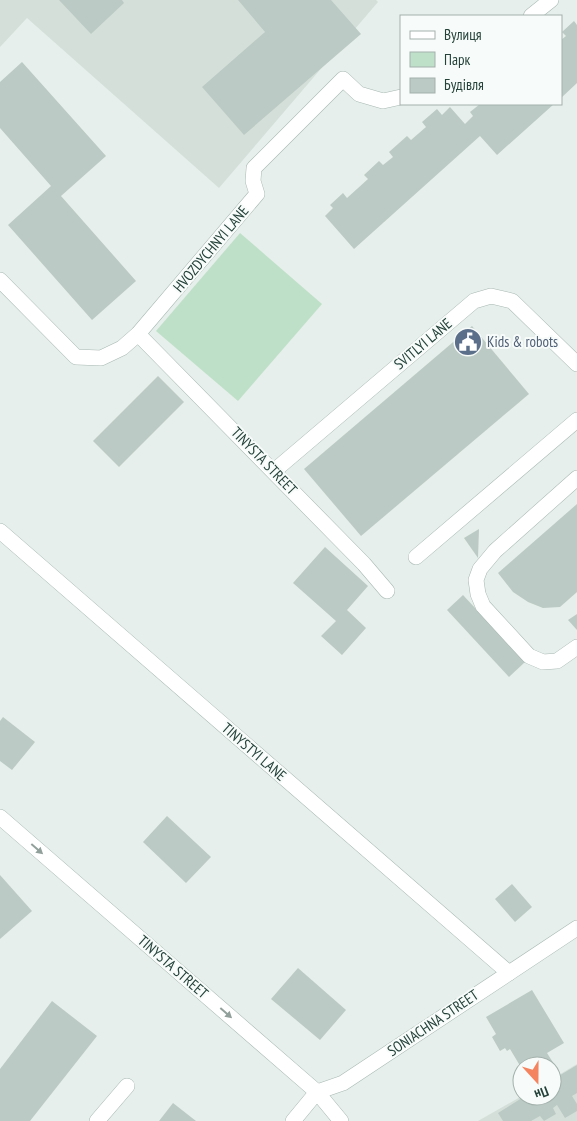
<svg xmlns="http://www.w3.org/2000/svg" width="577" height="1121" font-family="'PT Sans Narrow',sans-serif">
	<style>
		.built { fill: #d4dfda }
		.green { fill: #bfe0c8 }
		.building { fill: #bbcac4 }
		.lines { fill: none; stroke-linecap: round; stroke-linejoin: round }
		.minor-casing { stroke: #a8b8b2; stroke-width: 16 }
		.minor { stroke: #fff; stroke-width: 15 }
		.oneway { fill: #92a09c }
		.labels { text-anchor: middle; stroke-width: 4; stroke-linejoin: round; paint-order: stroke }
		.street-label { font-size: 15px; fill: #24423a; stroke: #f7fbf9 }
		.service-label { font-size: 15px; fill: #4e5e75; stroke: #f7fbf9; text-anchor: start }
	</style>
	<rect width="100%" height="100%" fill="#e6efeb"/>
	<g class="built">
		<polygon points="0,0 376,0 378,2 219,188 27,18 0,47"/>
		<polygon points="577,1064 577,1121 478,1121 522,1096 552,1096 552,1079"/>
	</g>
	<polygon class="green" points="240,233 322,304 238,401 156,331"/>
	<g class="building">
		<polygon points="59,0 122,0 124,3 91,34"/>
		<polygon points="238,0 331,0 361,34 244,135 202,87 265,32"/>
		<polygon points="574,21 577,25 577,83 561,98 561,40 566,36 562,32"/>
		<polygon points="22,62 106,156 61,196 136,281 92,320 8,225 51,186 0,128 0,82"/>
		<polygon points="480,104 554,104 497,155 480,136 354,249 325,216 333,208 330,205 343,193 347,198 368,179 364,175 379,161 383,165 393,157 389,152 407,136 411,140 426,127 422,122 437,109 442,115 450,107 465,124 473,116 470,112"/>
		<polygon points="472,326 529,394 361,536 304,469"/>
		<polygon points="158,376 184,402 119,467 93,441"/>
		<polygon points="577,504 577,592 560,607 543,608 528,602 513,592 498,573"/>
		<polygon points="479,529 478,558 464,538"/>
		<polygon points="325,547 368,586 347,610 366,628 342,655 321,636 336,621 293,583"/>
		<polygon points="463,595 525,662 509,677 447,610"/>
		<polygon points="577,614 577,630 568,620"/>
		<polygon points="3,717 35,742 12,770 0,761 0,721"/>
		<polygon points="167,816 211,857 186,883 143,842"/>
		<polygon points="0,875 32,911 0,939"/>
		<polygon points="512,884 532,907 515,922 495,899"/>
		<polygon points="298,968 346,1010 320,1040 271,999"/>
		<polygon points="532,990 564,1043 547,1053 554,1064 551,1066 522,1066 522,1069 510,1049 507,1051 505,1048 500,1051 492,1037 496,1034 486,1017"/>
		<polygon points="52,1001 97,1036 30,1121 0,1121 0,1069"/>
		<polygon points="577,1065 577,1093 572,1096 577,1104 577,1111 565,1118 557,1105 553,1108 556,1114 544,1121 540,1116 531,1121 503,1121 498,1113 525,1096 552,1096 552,1080"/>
		<polygon points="173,1103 196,1121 159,1121"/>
	</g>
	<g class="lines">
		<defs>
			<g id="minor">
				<polyline points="531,16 551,0"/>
				<polyline points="0,280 76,357 101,358 122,348 138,334 257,194 253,181 254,168 343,79 359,94 383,101 401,97"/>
				<polyline points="138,334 364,564 387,591"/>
				<polyline points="274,471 474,301 491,296 512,301 577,364"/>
				<polyline points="577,478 495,551 480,569 476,580 478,594 483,606 529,656 543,662 557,661 577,647"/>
				<polyline points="0,531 509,973"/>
				<polyline points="416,557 577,420"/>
				<polyline points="0,817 317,1092 341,1121"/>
				<polyline points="97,1121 127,1086"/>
				<polyline points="293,1121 317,1092 343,1083 577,928"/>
			</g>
		</defs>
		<use href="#minor" class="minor-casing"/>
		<use href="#minor" class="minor"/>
	</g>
	<defs><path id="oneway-solid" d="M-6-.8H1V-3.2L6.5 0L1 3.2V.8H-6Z" transform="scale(1.25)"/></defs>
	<g class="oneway">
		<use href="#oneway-solid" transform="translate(37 849) rotate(41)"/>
		<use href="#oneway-solid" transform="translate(226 1013) rotate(41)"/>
	</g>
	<defs>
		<symbol id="civic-disc" viewBox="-11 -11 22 22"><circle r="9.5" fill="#5c6f8a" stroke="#f7fbf9"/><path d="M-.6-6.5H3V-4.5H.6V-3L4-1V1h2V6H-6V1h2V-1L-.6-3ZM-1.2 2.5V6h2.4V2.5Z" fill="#fff"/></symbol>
	</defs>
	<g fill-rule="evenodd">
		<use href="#civic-disc" x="452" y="326" width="32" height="32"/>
	</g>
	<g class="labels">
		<g class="street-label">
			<text transform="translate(211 249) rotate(-50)" y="5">HVOZDYCHNYI LANE</text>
			<text transform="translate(423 344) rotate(-40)" y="5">SVITLYI LANE</text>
			<text transform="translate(264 461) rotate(46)" y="5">TINYSTA STREET</text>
			<text transform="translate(254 752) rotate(41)" y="5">TINYSTYI LANE</text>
			<text transform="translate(173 967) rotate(41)" y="5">TINYSTA STREET</text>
			<text transform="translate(433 1023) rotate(-34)" y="5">SONIACHNA STREET</text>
		</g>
		<g class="service-label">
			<text x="487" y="347">Kids &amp; robots</text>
		</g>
	</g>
	<rect x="400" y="15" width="162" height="90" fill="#f7fbf9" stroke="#a3b1ad"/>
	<rect x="410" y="31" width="25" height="8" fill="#ffffff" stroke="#a3b1ad"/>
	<text x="444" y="40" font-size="15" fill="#24423a">Вулиця</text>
	<rect x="410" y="52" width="25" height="15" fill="#bfe0c8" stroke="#a3b1ad"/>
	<text x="444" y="65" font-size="15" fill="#24423a">Парк</text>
	<rect x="410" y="78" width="25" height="15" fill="#bbcac4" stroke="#a3b1ad"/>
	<text x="444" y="90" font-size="15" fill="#24423a">Будівля</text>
	<g transform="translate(537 1081) rotate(159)"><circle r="24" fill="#f7fbf9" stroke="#a3b1ad"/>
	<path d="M0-4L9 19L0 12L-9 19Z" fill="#f4845f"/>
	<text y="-8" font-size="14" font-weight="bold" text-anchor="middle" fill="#24423a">Пн</text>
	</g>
</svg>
